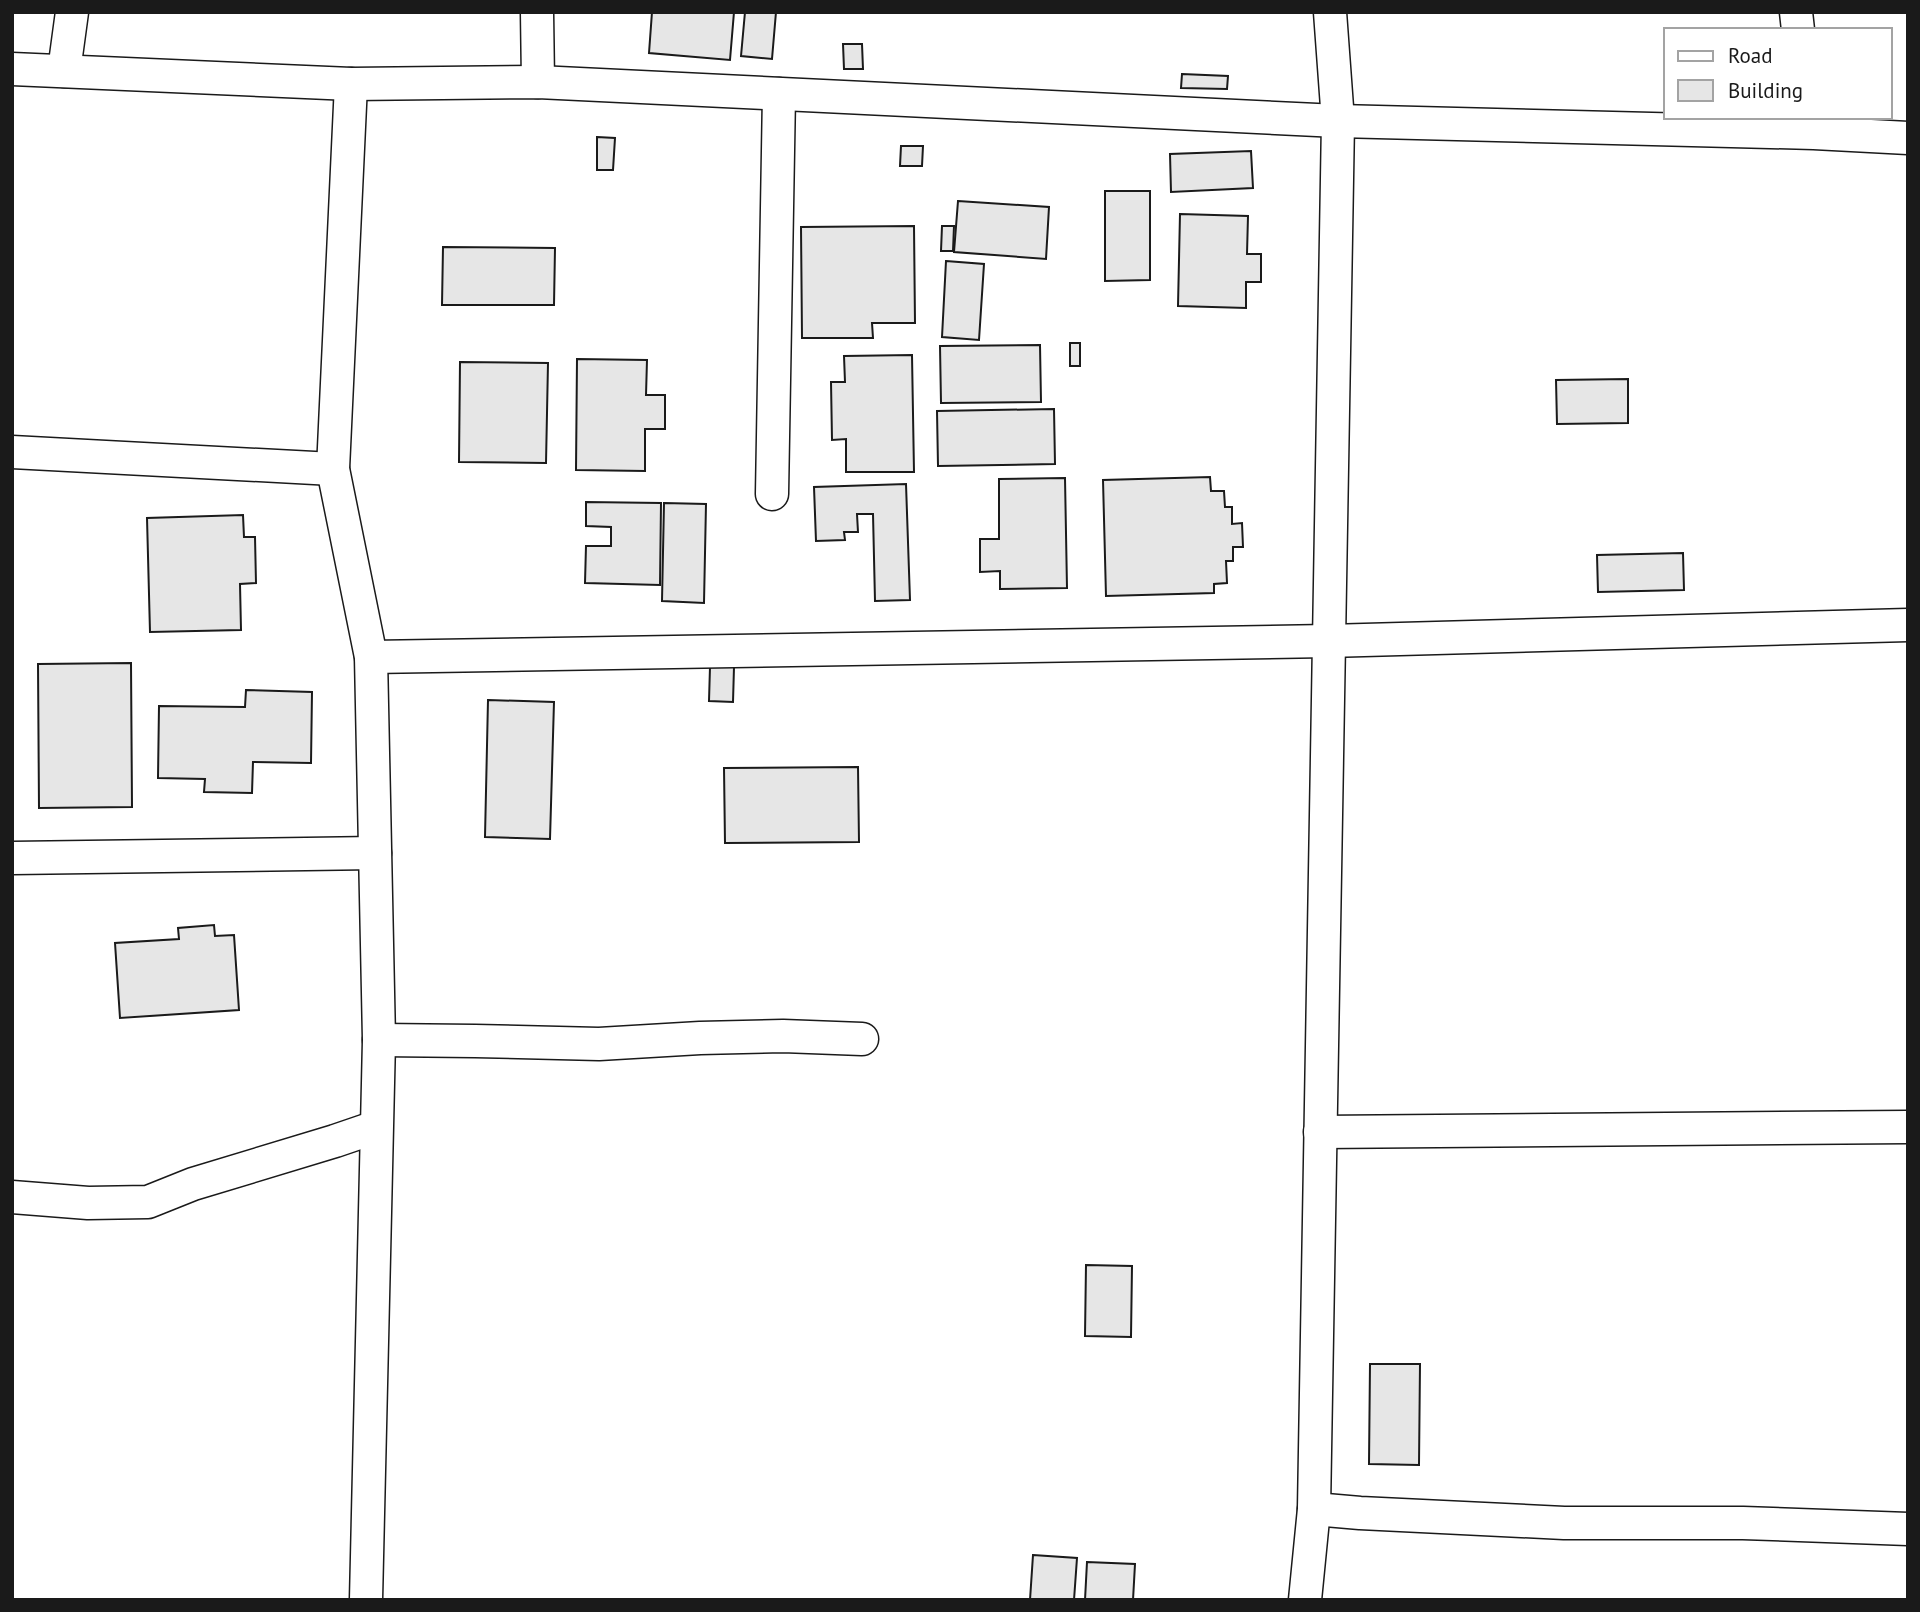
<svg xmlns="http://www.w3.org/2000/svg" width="1920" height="1612" font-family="'PT Sans',sans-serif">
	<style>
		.building { fill: #e6e6e6; stroke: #1a1a1a; stroke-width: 2 }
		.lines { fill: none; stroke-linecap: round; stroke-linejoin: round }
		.street-casing { stroke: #1a1a1a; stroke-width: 35 }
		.street { stroke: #fff; stroke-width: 32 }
	</style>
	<rect width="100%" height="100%" fill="#fff"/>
	<g class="building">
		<polygon points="652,12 734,12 730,60 649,53"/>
		<polygon points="745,12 776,12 772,59 741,56"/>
		<polygon points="843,44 862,44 863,69 844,69"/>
		<polygon points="1182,74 1228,76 1227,89 1181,88"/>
		<polygon points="597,137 615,138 613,170 597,170"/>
		<polygon points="901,146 923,146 922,166 900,166"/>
		<polygon points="1251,151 1253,188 1171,192 1170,154"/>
		<polygon points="1105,191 1150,191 1150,280 1105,281"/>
		<polygon points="958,201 1049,207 1046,259 954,252"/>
		<polygon points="1180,214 1248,216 1247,254 1261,254 1261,282 1246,282 1246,308 1178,306"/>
		<polygon points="914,226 915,323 872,323 873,338 802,338 801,227"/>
		<polygon points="942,226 954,226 953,251 941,251"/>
		<polygon points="443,247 555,248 554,305 442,305"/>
		<polygon points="946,261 984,264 979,340 942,337"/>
		<rect x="1070" y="343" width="10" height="23"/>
		<polygon points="1040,345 1041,402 941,403 940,346"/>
		<polygon points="912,355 914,472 846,472 846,439 832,440 831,382 845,382 844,356"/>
		<polygon points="577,359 647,360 646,395 665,395 665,429 645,429 645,471 576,470"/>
		<polygon points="460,362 548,363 546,463 459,462"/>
		<polygon points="1628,379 1628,423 1557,424 1556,380"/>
		<polygon points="1054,409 1055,464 938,466 937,411"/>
		<polygon points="1210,477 1211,491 1224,491 1225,507 1232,507 1232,524 1242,523 1243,547 1233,547 1233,561 1226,561 1227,583 1214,584 1214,593 1106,596 1103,480"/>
		<polygon points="1065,478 1067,588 1000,589 1000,571 980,572 980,539 999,539 999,479"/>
		<polygon points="906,484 910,600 875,601 873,514 857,514 858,532 844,532 845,540 816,541 814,487"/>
		<polygon points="586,502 661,503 660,585 585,583 586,546 611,546 611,527 586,526"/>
		<polygon points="664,503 706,504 704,603 662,601"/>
		<polygon points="243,515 244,537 255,537 256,583 240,584 241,630 150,632 147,518"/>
		<polygon points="1683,553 1684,590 1598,592 1597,555"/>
		<polygon points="131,663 132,807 39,808 38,664"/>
		<polygon points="710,667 734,667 733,702 709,701"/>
		<polygon points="246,690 312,692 311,763 253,762 252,793 204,792 205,779 158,778 159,706 245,707"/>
		<polygon points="488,700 554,702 550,839 485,837"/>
		<polygon points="858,767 859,842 725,843 724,768"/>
		<polygon points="214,925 215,936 234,935 239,1010 120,1018 115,943 179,939 178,928"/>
		<polygon points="1086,1265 1132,1266 1131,1337 1085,1336"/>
		<polygon points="1370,1364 1420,1364 1419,1465 1369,1464"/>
		<polygon points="1033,1555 1077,1558 1074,1600 1030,1600"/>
		<polygon points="1087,1562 1135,1564 1133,1600 1085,1600"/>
	</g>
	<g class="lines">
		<defs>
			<g id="street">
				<polyline points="537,12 538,82"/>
				<polyline points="1796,12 1798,30"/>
				<polyline points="12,69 351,84 538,82 1338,121 1814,133 1908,138"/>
				<polyline points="64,71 72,12"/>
				<polyline points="351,84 333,469 371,657 379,1040 366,1600"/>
				<polyline points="12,452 333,469"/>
				<polyline points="772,494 779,94"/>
				<polyline points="371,657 1328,641 1908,625"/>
				<polyline points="12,858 375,853"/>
				<polyline points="379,1040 475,1041 599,1044 700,1038 783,1036 862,1039"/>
				<polyline points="1320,1132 1908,1127"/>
				<polyline points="12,1197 88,1203 148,1202 193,1184 335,1141 376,1127"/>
				<polyline points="1314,1509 1360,1513 1564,1523 1743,1523 1908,1529"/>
				<polyline points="1305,1600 1314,1509 1338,121 1330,12"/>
			</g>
		</defs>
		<use href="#street" class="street-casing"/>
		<use href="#street" class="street"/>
	</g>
	<rect width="1920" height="1612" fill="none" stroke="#1a1a1a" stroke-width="28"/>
	<rect x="1664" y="28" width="228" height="91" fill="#ffffff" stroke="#a3a3a3" stroke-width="2"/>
	<rect x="1678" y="51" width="35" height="10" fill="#ffffff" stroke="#a3a3a3" stroke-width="2"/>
	<text x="1728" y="63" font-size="21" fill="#1a1a1a">Road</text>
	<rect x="1678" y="80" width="35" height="21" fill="#e6e6e6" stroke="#a3a3a3" stroke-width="2"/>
	<text x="1728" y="98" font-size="21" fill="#1a1a1a">Building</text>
</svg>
